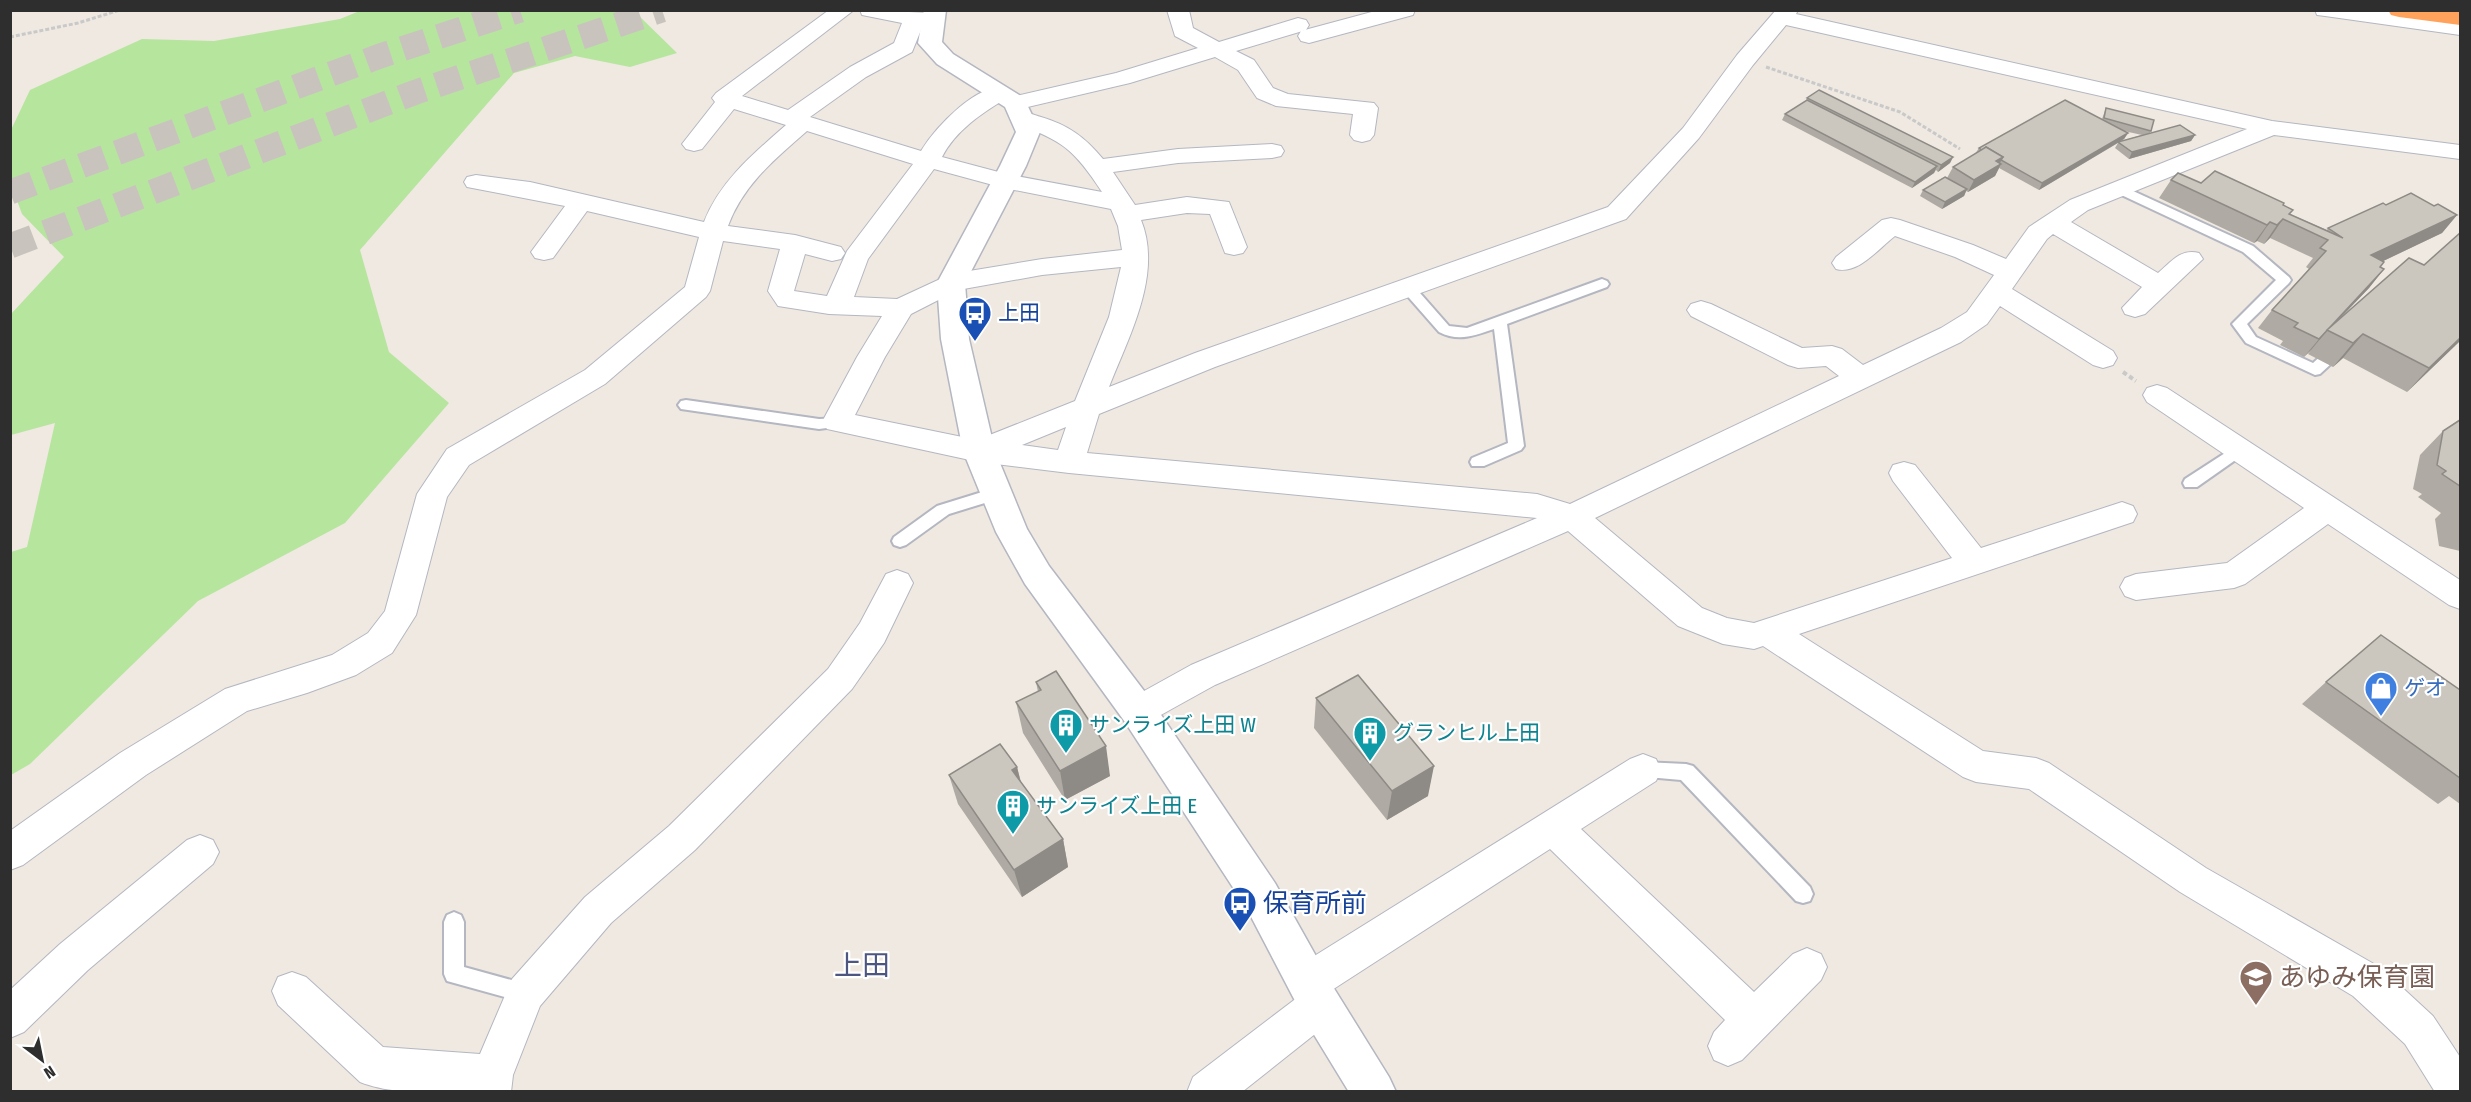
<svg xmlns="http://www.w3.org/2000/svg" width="2471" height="1102" font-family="'Fira Sans Condensed','Noto Sans JP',sans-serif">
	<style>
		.green { fill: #b6e59e }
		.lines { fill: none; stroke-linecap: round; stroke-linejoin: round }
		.motorway-tunnel { stroke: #c8c4bd; stroke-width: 25; stroke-dasharray: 25 13; stroke-linecap: butt }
		.service-casing { stroke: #b4b7c1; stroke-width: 4 }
		.minor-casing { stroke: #b4b7c1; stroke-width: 2 }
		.tertiary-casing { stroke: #b4b7c1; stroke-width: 3 }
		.motorway-casing { stroke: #c9c9c9; stroke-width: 3 }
		.path-far1 { stroke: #c9c9c9; stroke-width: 3; stroke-dasharray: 4 2; stroke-linecap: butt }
		.path { stroke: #c9c9c9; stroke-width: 4; stroke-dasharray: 4.5 3; stroke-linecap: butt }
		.service { fill: #fff; fill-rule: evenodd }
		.minor { fill: #fff; fill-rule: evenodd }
		.tertiary { fill: #fff; fill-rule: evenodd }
		.motorway { fill: #ffa35c; fill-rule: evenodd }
		.wall { fill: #afaba4; fill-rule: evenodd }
		.shaded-wall { fill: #8e8b86 }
		.building { fill: #cbc7bf; stroke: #8e8b86; stroke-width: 1.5 }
		.labels { text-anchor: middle; stroke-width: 4.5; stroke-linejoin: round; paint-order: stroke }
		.transit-label { font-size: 21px; fill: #164399; stroke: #fff; text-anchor: start }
		.shop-label { font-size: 21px; fill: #366cbe; stroke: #fff; text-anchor: start }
		.culture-label { font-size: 21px; fill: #0d838f; stroke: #fff; text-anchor: start }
		.near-transit-label { font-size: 26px; fill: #164399; stroke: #fff; text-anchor: start }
		.near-education-label { font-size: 26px; fill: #785e54; stroke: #fff; text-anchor: start }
		.near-quarter-label { font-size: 28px; fill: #4d5680; stroke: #fff }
	</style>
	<rect width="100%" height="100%" fill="#efe9e1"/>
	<polygon class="green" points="362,10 634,11 677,53 630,67 575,56 514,73 360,250 389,352 449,403 345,523 198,601 30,764 11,775 11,552 27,547 55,423 11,435 11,314 64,257 22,214 11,184 11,130 30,90 142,39 214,41 340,19"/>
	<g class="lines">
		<g class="motorway-tunnel">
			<polyline points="10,192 380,56 520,10"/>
			<polyline points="10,246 416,92 662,10"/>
		</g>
		<defs>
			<g id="service">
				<polygon points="2120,185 2253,246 2289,277 2291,280 2289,283 2247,324 2256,337 2313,363 2335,343 2345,343 2347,347 2345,351 2320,374 2315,375 2246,343 2232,324 2276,280 2243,252 2115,192 2114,189"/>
				<path d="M1602,279L1607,281L1609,284L1607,287L1507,324L1524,446L1521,450L1484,466H1472L1470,462L1472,458L1508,443L1494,329C1474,336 1458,342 1439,332L1403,291L1401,288L1403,285H1413L1449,326L1467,328Z"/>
				<polygon points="686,400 819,419 842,418 845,422 842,426 819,429 681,409 678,405 681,401"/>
				<polygon points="2239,444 2244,446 2247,450 2244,454 2197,487 2185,487 2183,483 2185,479"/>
				<polygon points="995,488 1001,490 1003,494 1001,498 949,514 906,545 900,547 894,545 892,541 894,537 937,506"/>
				<polygon points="1643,762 1686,764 1693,766 1810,887 1813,894 1810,901 1803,903 1796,901 1681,780 1636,776 1634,770 1636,764"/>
				<polygon points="454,912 461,915 464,922 464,967 533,986 536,993 533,1000 526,1003 447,981 444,974 444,922 447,915"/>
			</g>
			<g id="minor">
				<path d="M829,10H854L742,96L788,110L850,67L894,43L902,23L862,15L860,10L933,13L941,14L944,19L941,24L923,25L912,52L866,77L810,117L921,151C935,128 978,81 1007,88L1010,93L1007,98C982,113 956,130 942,157L1006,174L1102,192C1074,149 1062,140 1014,123L1010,118L1014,113C1024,110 1031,114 1041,117C1068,125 1085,137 1103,159L1178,149L1272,144L1281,146L1284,151L1281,156L1272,158L1178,163L1113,172L1135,205L1187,197L1229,202L1247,247L1243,253L1234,255L1225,253L1210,214L1187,213L1141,220C1163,274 1129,336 1109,387L1195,353L1608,207L1683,128L1737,55L1776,10H1798L1796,14L2272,121L2460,145V159L2274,135L2088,210L2071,222L2158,273C2171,262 2181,248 2199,253L2203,259L2145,314L2135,317L2125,314L2122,308L2142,287L2053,234L2047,239L2012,289L2113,351L2117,358L2113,365L2103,368L2093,365L2000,306L1987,324L1961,342L1595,518L1702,608L1727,618L1754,623L1952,558L1893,481L1889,473L1893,465L1904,462L1915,465L1981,548L2122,502L2133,506L2137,514L2133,522L1799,634L1983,751L2036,758L2049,763L2206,868L2381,968L2433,1016L2460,1057V1092H2435L2405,1044L2353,996L2180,892L2029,789L1976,782L1963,777L1763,646L1754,649L1723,644L1678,626L1568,531L1215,685L1150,721L1138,726L1126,721L1121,711L1126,701L1191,665L1537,518L1069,473L979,462L827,429L822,422L857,357L882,316L829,314L778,306L768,291L780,249L723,241L710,291L706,297L605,384L469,465L447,497L416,615L392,653L356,675L307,693L247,711L146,775L23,865L10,870V831L120,753L225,689L332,655L368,633L385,611L417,494L447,449L585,370L685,287L699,237L587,211L553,258L544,260L535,258L531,252L565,206L467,187L464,182L467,177L476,175L530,182L704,222C720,181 754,153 786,125L734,109L702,149L694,151L686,149L682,144L715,102L712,98L716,93ZM1786,25L2247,129L2070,200L2029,227L2006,259L1973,245L1900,220L1891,218L1882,220L1836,257L1832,263L1836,269C1858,275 1878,249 1895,236L1955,257L1994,275L1967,312L1941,328L1863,365L1842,349L1832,346L1802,348L1711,304L1701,301L1691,304L1687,310L1691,316L1788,365L1798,368L1826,366L1839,376L1570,504L1537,494L1087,453L1099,414L1215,367L1626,219L1699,138L1753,65ZM807,131L913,164L847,251L827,296L794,291L805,254L832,261L841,259L845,253L841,247L795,235L728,226C743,185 775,159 807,131ZM934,169L1004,188L1111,209L1118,226L1122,250L1042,259L951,274L897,299L854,297L868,259ZM1121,267L1109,317L1075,401L977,440L855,415L885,357L911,314L958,290L1042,275ZM1066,427L1058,450L1022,445Z"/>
				<polygon points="1167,10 1189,10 1193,28 1219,42 1298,18 1306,20 1309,25 1306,30 1236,51 1254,60 1273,88 1288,94 1374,103 1378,108 1374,135 1370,140 1362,142 1354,140 1350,135 1353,114 1276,106 1257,98 1238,70 1215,57 1130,83 1015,110 1007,108 1003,103 1007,98 1116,73 1198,48 1175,36"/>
				<polygon points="1379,10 1415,10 1413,15 1309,43 1301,41 1298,36 1301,31"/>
				<polygon points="2315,10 2375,10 2460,22 2460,35 2325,16 2317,15"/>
				<polygon points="2157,385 2167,388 2460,580 2460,609 2449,605 2328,524 2245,584 2234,588 2136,600 2125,596 2120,587 2125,578 2136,574 2227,563 2304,508 2147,402 2143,395 2147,388"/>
				<path d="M897,570L908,574L913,583L884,643L852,689L695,850L611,923L540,1006L513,1075L511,1092C468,1092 399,1098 360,1082L278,1005L272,991L278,977L292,972L306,977L383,1047L480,1054L512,979L585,897L669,826L828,669L860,623L886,574Z"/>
				<polygon points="1643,754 1656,759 1661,770 1656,781 1581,829 1754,992 1793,954 1807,948 1821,954 1827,967 1821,980 1742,1060 1728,1066 1714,1060 1708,1046 1714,1032 1725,1020 1550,849 1332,990 1340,1005 1334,1019 1242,1092 1187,1092 1193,1077 1298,997 1295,996 1289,982 1295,968 1630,759"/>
				<polygon points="200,835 213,840 219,852 213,864 88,970 24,1032 10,1038 10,990 60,944 187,840"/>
			</g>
			<polygon id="tertiary" points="924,10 946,10 942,42 953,54 1024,98 1040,132 1026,166 965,283 969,339 995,451 1027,529 1049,566 1151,700 1275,883 1335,990 1389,1077 1396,1092 1349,1092 1305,1020 1247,909 1125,722 1025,584 996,532 963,451 941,339 937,283 1000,166 1016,132 1005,107 937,64 918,43"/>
			<polygon id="motorway" points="2388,10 2460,11 2460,25 2399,17 2391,15"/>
		</defs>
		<use href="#service" class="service-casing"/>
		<use href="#minor" class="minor-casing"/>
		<use href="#tertiary" class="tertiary-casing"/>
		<use href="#motorway" class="motorway-casing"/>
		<g class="path-far1">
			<polyline points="10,37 78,23 120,10"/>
			<polyline points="1766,67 1900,112 1960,149"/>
		</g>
		<polyline class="path" points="2123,372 2136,381"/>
		<use href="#service" class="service"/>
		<use href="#minor" class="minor"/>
		<use href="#tertiary" class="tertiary"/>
		<use href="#motorway" class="motorway"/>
	</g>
	<g class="wall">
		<polygon points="1807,98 1953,157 1950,163 1938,172 1936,170 1934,173 1912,188 1782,120 1785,114 1806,101"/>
		<path d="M2106,108L2151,131L2150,133L2195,135L2191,141L2129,159L2115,148L2118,143L2039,190L1999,168L1995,176L1968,192L1966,191L1964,196L1942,209L1920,196L1923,190L1947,178L1953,167L1975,154L1979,148L2102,119ZM2124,131L2142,135L2121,141L2124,139L2128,133Z"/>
		<polygon points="2171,180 2201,183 2283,205 2293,210 2290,214 2327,230 2328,228 2386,205 2434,206 2457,215 2442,233 2383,261 2380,267 2384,269 2369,288 2339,319 2460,341 2407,392 2343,358 2333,367 2308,354 2311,350 2304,357 2280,345 2283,341 2258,328 2272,310 2309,269 2306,267 2313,258 2270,238 2264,244 2257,241 2254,243 2159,198"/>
		<polygon points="2460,419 2460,551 2439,546 2435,519 2441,513 2418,497 2422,494 2413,489 2420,455 2443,431"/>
		<polygon points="1036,682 1110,776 1065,800 1023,733 1016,702 1038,692"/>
		<polygon points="2326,682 2460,690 2460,804 2449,796 2438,804 2302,704"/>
		<polygon points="1316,698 1428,796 1387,820 1314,728"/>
		<polygon points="1017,767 1021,782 1063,839 1068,867 1022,897 958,804 949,775"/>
	</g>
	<g class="shaded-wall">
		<polygon points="2128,133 2124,139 2039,190 2042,183"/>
		<polygon points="2195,135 2191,141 2129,159 2132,152"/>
		<polygon points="1953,157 1950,163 1938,172 1941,165"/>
		<polygon points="2003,157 1999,165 2001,164 1995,176 1968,192 1974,180 1996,161"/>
		<polygon points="1937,166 1934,173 1912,188 1915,182"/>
		<polygon points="1967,189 1964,196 1942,209 1945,202"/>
		<polygon points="2457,215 2442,233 2356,274 2371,255"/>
		<polygon points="2283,219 2270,238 2264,244 2277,225"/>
		<polygon points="2270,222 2257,241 2254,243 2267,225"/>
		<polygon points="2384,269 2369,288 2329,330 2328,330"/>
		<polygon points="2326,332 2311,350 2304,357 2319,339"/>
		<polygon points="2363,334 2343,358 2333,367 2353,343"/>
		<polygon points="2460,338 2460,341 2407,392 2429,368"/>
		<polygon points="1106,746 1110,776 1065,800 1060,771"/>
		<polygon points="1434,766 1428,796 1387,820 1392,791"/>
		<polygon points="1017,767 1024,796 1012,770"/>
		<polygon points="1063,839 1068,867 1022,897 1014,870"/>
	</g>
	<g class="building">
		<polygon points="1819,90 1953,157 1941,165 1807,98"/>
		<polygon points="1807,100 1937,166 1915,182 1785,114"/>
		<polygon points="2065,100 2128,133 2042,183 2001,160 2003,157 1986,147 1982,150 1979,148"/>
		<polygon points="2106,108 2154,120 2151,131 2104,118"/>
		<polygon points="2180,125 2195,135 2132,152 2118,142"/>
		<polygon points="1986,147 2003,157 1996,161 2001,164 1974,180 1953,167"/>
		<polygon points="2215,171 2284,203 2283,205 2293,210 2289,214 2343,238 2328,228 2383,203 2386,205 2411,193 2434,206 2438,204 2457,215 2371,255 2384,262 2380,267 2384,269 2319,339 2294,327 2298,323 2272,310 2326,251 2320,248 2328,240 2283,219 2277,225 2270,222 2267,225 2171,180 2178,173 2201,183"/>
		<polygon points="1945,177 1967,189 1945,202 1923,190"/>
		<polygon points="2460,233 2460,338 2429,368 2363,334 2353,343 2327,330 2409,258 2424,265"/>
		<polygon points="2460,420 2460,486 2442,474 2446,471 2437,465 2443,431"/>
		<polygon points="2381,635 2460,690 2460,778 2326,682"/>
		<polygon points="1056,671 1106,746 1060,771 1016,702 1041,690 1036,682"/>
		<polygon points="1358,675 1434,766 1392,791 1316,698"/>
		<polygon points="1000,744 1017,767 1012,770 1063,839 1014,870 949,775"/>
	</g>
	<defs>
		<symbol id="bus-pin" viewBox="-11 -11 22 30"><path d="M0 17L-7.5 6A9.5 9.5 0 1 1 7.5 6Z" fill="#1a4fb4" stroke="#fff"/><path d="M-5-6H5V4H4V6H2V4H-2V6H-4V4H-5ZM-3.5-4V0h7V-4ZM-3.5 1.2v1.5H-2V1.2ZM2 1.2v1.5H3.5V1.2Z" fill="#fff"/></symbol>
		<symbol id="shop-pin" viewBox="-11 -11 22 30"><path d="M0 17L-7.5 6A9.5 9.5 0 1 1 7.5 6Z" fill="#3f7fe0" stroke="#fff"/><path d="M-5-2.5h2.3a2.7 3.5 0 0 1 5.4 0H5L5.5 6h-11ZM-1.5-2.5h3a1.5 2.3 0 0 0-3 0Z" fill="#fff"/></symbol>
		<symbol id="building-pin" viewBox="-11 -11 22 30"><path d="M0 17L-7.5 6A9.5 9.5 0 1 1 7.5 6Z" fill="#0f9aa8" stroke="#fff"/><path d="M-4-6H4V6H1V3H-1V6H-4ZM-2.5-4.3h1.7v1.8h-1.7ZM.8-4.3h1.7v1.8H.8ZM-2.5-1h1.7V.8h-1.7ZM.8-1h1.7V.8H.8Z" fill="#fff"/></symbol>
		<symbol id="school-pin" viewBox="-11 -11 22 30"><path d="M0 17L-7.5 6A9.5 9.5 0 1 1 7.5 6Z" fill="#8d6e63" stroke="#fff"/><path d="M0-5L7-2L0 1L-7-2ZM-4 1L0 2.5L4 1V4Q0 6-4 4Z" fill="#fff"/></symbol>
	</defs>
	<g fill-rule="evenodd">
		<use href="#bus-pin" x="956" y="294" width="38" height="52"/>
		<use href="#shop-pin" x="2362" y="669" width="38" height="52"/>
		<use href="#building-pin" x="1047" y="706" width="38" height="52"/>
		<use href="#building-pin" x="1351" y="714" width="38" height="52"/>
		<use href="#building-pin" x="994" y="787" width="38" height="52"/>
		<use href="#bus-pin" x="1221" y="884" width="38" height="52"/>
		<use href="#school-pin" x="2237" y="958" width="38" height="52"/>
	</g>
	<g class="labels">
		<g class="transit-label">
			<text x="998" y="320">上田</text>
		</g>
		<g class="shop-label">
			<text x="2404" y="695">ゲオ</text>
		</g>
		<g class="culture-label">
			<text x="1089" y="732">サンライズ上田 W</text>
			<text x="1393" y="740">グランヒル上田</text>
			<text x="1036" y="813">サンライズ上田 E</text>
		</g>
		<g class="near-transit-label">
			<text x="1263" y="912">保育所前</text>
		</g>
		<g class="near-education-label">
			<text x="2279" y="986">あゆみ保育園</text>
		</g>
		<g class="near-quarter-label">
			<text x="862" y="975">上田</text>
		</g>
	</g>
	<rect width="2471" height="1102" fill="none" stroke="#2e2e2e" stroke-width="24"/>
	<g transform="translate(42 1060) rotate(148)" stroke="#ffffff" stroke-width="4.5" paint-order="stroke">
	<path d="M0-4.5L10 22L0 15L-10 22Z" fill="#2e2e2e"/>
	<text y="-9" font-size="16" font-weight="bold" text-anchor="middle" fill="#2e2e2e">N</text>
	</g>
</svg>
